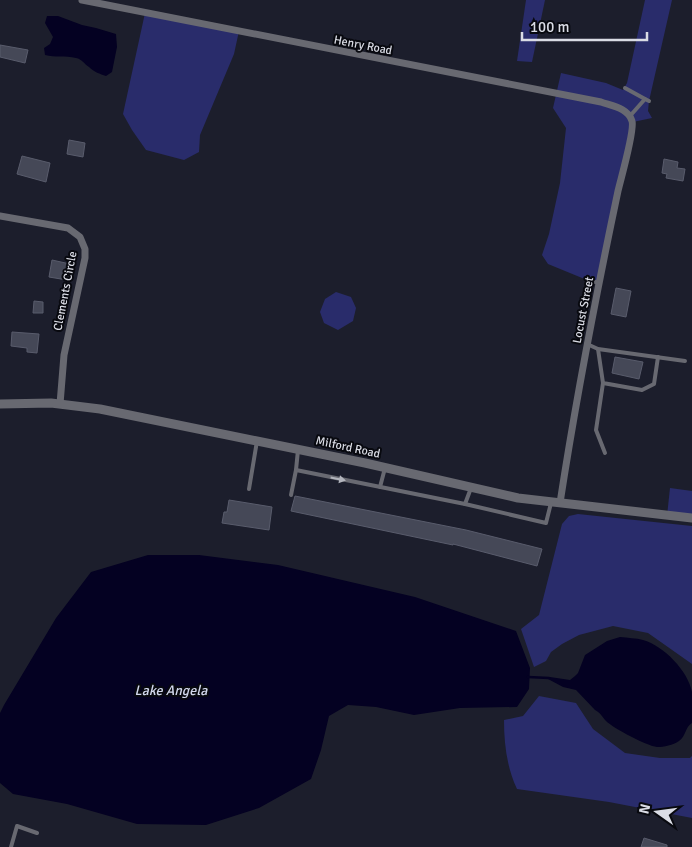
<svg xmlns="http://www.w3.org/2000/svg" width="692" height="847" font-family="Signika,sans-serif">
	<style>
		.green { fill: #292c6b }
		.water { fill: #040122 }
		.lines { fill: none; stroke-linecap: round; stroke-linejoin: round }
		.stream { stroke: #040122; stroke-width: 2.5 }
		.building { fill: #454857; stroke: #595c6c }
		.service { stroke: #686971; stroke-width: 4 }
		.minor { stroke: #686971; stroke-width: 7 }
		.tertiary { stroke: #686971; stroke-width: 9 }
		.oneway { fill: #b2b4bc }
		.labels { text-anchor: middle; stroke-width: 4; stroke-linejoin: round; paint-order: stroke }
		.street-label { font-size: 12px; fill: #dadce5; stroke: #08090f }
		.water-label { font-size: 14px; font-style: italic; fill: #d2d7ec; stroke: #08090f }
	</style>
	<rect width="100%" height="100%" fill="#1c1e2c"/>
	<g class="green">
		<polygon points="526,0 545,0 532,62 517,61"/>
		<polygon points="645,0 672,0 649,101 648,111 652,118 633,122 599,283 587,280 548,264 542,255 549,234 560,183 566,128 553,108 561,73 606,83 623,90 627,83"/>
		<polygon points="145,13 239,31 234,54 200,135 199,152 184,160 146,150 132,130 123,114"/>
		<polygon points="336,292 351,297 356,308 353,321 338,330 324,323 320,312 325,299"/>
		<polygon points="670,488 692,491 692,518 667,516"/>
		<polygon points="578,514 692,526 692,664 648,633 613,626 579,635 562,644 551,652 546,661 534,667 521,629 539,615 562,524 569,516"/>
		<path d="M539,696L576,703L593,729L625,753L660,758H690L692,756V818L609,802L517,789C507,768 504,744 504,720L523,716Z"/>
	</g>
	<g class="water">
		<path d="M47,16H58L82,25L96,28L116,34L117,47L112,72L106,76C100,74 94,72 89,67C84,64 82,59 76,58C65,55 55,58 45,55L44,48L50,44L53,37L45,23Z"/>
		<polygon points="148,555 199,555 278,565 415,597 516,631 530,668 529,689 517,707 460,708 414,715 376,707 348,705 329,716 321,750 311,779 259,808 206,825 137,824 67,804 13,794 0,783 0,713 4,705 56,618 91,572"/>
		<path d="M620,637C628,638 636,638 643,640C664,646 688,671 692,692C692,701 692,713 692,723C685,727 686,736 679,741C673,745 664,747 657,747C647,746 613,728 606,721C602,717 601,713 595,710L576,690L563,687L548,679L550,677L570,680L575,676L578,673L585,655L607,641Z"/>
	</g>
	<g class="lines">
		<polyline class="stream" points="528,677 549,678"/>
	</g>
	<g class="building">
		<polygon points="0,45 28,50 25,63 0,57"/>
		<polygon points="69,140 85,143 83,157 67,154"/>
		<polygon points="22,156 50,163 46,182 17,174"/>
		<polygon points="664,159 678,162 677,168 685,169 683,181 666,178 667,174 662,173"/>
		<polygon points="52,260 70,264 67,280 49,277"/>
		<polygon points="616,288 631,291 626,317 611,314"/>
		<polygon points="34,301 43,302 43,313 33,313"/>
		<polygon points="12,332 39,334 37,353 27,352 27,348 11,346"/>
		<polygon points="615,357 643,362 639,379 612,373"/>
		<polygon points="295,496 466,530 542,549 537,566 453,544 453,545 291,511"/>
		<polygon points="229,500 272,507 269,530 222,523 224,512 227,512"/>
		<polygon points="644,838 667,845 667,847 641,847"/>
	</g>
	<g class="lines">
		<g class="service">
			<polyline points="625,88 645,99"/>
			<polyline points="630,116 645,99 649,101"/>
			<polyline points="587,280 599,283"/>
			<polyline points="587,344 598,349 685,361"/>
			<polyline points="598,349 603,383 642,390 654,384 658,357"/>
			<polyline points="603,383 596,430 605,453"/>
			<polyline points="296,470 465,504 471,488"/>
			<polyline points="380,487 385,468"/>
			<polyline points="249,489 257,441"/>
			<polyline points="291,495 296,470 298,450"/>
			<polyline points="465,504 546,523 551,503"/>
			<polyline points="11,847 17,826 37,833"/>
		</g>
		<g class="minor">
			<path d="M82,0L601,102C612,106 628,108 632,121C635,130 621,178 618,191C596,295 576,399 560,503"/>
			<polyline points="0,216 68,228 80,237 85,249 85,258 64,355 60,404"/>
		</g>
		<polyline class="tertiary" points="0,404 51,403 100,409 365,463 518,498 692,518"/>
	</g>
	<defs><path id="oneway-solid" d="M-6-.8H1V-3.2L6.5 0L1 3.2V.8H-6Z" transform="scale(1.25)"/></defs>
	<use class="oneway" href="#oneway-solid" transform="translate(338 479) rotate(11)"/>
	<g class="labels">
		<g class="street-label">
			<text transform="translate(363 45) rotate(11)" y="4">Henry Road</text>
			<text transform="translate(65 291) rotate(-79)" y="4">Clements Circle</text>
			<text transform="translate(583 310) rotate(-79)" y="4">Locust Street</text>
			<text transform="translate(348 447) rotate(12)" y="4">Milford Road</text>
		</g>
		<g class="water-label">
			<text x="171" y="695">Lake Angela</text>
		</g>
	</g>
	<g transform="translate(657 812) rotate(284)" stroke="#08090f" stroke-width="4" paint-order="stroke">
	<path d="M0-4L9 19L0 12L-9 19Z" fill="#dadce5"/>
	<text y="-8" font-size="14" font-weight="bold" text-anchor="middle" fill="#dadce5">N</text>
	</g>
	<path d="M522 32v8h125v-8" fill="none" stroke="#dadce5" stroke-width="2.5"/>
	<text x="530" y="32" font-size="15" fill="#dadce5" stroke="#08090f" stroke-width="4" paint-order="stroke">100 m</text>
</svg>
